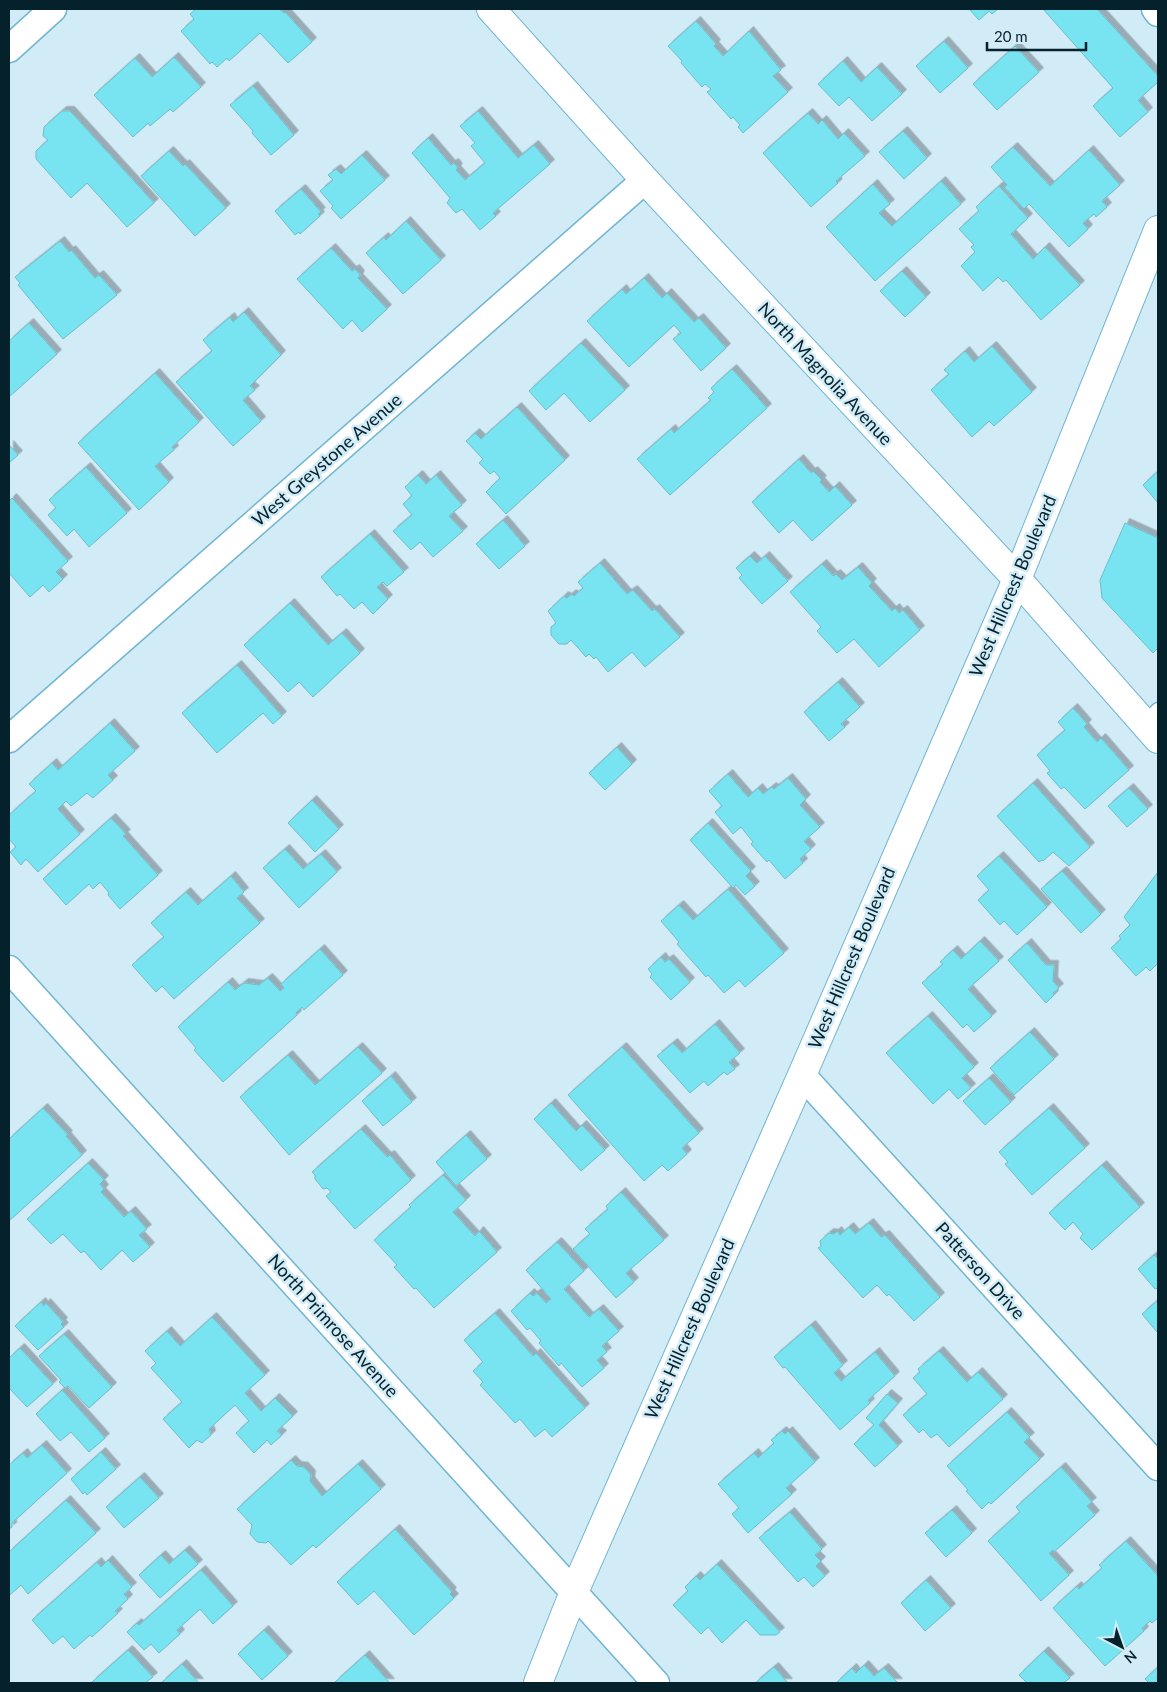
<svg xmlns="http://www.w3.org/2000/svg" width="1167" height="1692" font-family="Lato,sans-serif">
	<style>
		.building { fill: #78e4f1; stroke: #6dbec8; filter: url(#shadow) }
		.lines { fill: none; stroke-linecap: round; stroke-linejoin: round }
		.lane-casing { stroke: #70b5d1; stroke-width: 15 }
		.street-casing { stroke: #70b5d1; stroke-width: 29 }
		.secondary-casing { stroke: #70b5d1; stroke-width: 30 }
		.lane { stroke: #fff; stroke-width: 12 }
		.street { stroke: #fff; stroke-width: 26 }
		.secondary { stroke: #fff; stroke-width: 28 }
		.labels { text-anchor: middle; stroke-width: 5; stroke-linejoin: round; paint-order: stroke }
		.street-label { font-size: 18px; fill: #04212c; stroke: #d1ebf7 }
	</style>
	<defs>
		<filter id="shadow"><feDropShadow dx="4.5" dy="-4.5" stdDeviation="0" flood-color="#0004"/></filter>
	</defs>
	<rect width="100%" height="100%" fill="#d1ebf7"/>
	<g class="building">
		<polygon points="196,9 279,9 284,13 285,12 312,42 288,63 260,33 229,61 227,58 217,67 212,62 210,64 181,31 194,19 190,14"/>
		<polygon points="969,9 998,9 992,14 989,11 979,20"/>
		<polygon points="1043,9 1097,9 1158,76 1158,82 1138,100 1148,112 1120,137 1093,106 1113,88"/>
		<polygon points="696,21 716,44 714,46 723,56 749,31 781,70 773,76 788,92 743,133 738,127 740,125 733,117 731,119 707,92 711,89 705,84 702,87 681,63 682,61 668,46"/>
		<polygon points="944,41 968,68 940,93 916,66"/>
		<polygon points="1015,46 1039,72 997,110 973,84"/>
		<polygon points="174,57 201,87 173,112 170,109 150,126 148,123 133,137 94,95 135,58 152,77"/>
		<polygon points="843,61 861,82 877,67 902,94 872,121 849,97 839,106 818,84"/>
		<polygon points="253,86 294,135 271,155 252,133 253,131 230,105"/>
		<polygon points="62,111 70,111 154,203 127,227 87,183 71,198 36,159 36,151 48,140 43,136 44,127"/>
		<polygon points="478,111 518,158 534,145 550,164 493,213 496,216 480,230 462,209 456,213 447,203 450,198 412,153 428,138 451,165 454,163 458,168 456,170 465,180 485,163 471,146 475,143 460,126"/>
		<polygon points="808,113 818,124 822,120 838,139 844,133 865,156 836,181 838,183 811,207 763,153"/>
		<polygon points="903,131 927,158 904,179 879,152"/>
		<polygon points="1013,147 1050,186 1089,150 1120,185 1102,201 1107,207 1096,217 1094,214 1083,223 1088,229 1069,247 1029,204 1024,209 1004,187 1007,185 991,167"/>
		<polygon points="169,151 183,166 185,164 226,208 195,236 141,176"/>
		<polygon points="362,155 385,180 341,219 331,208 333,206 320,191 333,180 328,175 336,169 341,174"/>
		<polygon points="941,181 961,204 875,281 826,227 873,184 890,204 879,213 892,226"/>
		<polygon points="999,186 1028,218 1011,234 1033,259 1045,247 1080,285 1041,320 1006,280 1003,282 998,277 983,291 961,266 975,252 971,247 974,245 959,229 979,211 976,207"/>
		<polygon points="301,189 321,212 318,214 320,216 300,234 299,232 295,235 275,211"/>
		<polygon points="406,221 441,260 403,294 366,253 384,237 386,240"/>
		<polygon points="60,241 69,252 71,250 95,278 99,275 117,295 63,339 18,285 20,283 15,277"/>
		<polygon points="331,248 352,271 355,269 360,275 358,278 387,309 362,332 352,320 343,329 297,279"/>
		<polygon points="902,271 926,297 905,317 880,291"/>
		<polygon points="644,278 662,298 667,293 694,322 699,318 726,348 701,371 673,339 681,333 674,325 629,367 587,321 622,289 626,294"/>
		<polygon points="244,312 281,355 250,386 255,390 243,400 261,421 233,446 176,382 212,351 203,340 230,317 233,322"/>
		<polygon points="29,323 57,354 9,397 9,341"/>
		<polygon points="581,343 625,390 590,422 564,393 546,410 529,391"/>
		<polygon points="992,346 1032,392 994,426 989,421 972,437 931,390 949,374 944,370 965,351 974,362"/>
		<polygon points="732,369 767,408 670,495 637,459 671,429 674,433 711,400 708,398 714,392 711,388"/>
		<polygon points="155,373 199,422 172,447 174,450 155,466 169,482 139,510 78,443"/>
		<polygon points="517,407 565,460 506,514 486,492 500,478 494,471 490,474 479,463 483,459 466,441 475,433 481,439"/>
		<polygon points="9,445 18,455 9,463"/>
		<polygon points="799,459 811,473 813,471 822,480 820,482 829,492 835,486 852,505 812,541 793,520 779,533 752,502"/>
		<polygon points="86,467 127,513 89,547 74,529 67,536 48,515 56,508 49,500"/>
		<polygon points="1158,471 1158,503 1143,485"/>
		<polygon points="418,475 426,484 436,475 462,505 449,516 463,531 433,557 420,542 411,550 393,531 412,515 403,504 412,496 405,487"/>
		<polygon points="12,498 68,561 56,572 63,579 49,592 43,585 30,597 9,573 9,501"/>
		<polygon points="503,520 525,546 499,569 476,544"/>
		<polygon points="1125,523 1158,538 1158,648 1153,653 1102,598 1100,580"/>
		<polygon points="370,534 404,572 387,586 383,582 377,587 388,599 373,614 362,602 354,609 340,594 337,596 321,577"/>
		<polygon points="750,556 757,563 765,556 788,581 762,604 739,578 742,575 736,568"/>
		<polygon points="600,563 627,594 633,590 652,611 655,609 680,637 645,667 632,652 608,672 596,657 594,659 589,654 586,657 571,640 567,644 559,644 551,635 551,627 556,623 548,611 564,596 567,598 572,594 574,596 583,588 578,582"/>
		<polygon points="822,564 833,576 836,574 842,580 858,567 872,583 869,586 892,611 895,608 899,613 903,610 920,630 879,667 854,639 837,653 817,631 821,627 790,592"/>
		<polygon points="290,603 328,645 342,633 360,653 313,697 299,682 288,692 244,645"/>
		<polygon points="237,665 282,716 273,724 263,713 217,753 182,713"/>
		<polygon points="838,682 860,707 841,724 845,727 829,741 804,712"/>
		<polygon points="1073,708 1087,724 1084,727 1097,742 1101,738 1129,770 1085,809 1064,787 1061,789 1047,773 1050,771 1037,755 1065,730 1058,722"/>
		<polygon points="110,723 135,751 108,775 113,780 93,798 87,793 71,806 66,801 58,809 80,834 38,872 26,859 21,865 10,852 16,847 9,839 9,829 10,827 9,825 9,815 36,791 29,784 52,763 58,770"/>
		<polygon points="617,747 632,764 605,790 589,773"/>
		<polygon points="728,774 748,797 758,788 763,794 772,787 774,789 788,778 806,799 800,805 820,827 804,841 811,849 800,859 803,863 785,879 769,860 767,862 751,844 753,842 741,827 733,834 715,812 722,806 709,791"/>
		<polygon points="1033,783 1090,847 1069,866 1053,852 1043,861 1042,860 1039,862 997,816"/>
		<polygon points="1129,788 1148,809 1127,827 1108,806"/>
		<polygon points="312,800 339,829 315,852 288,823"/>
		<polygon points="111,818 126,834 123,836 158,875 120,909 108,895 109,893 100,882 93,889 89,884 66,905 43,879"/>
		<polygon points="708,823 751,871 746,876 755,886 745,895 736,885 733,888 690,840"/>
		<polygon points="285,849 303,869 321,854 337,872 299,908 263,868"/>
		<polygon points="999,856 1047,907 1017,935 1004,921 1000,925 978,900 989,890 977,876"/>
		<polygon points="1062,871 1101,914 1081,933 1041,889"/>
		<polygon points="1158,872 1158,963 1150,971 1146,967 1136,976 1111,948 1121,939 1119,936 1130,925 1124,917"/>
		<polygon points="231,876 244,892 237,898 260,923 174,999 162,986 156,992 132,965 164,937 151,923 186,892 198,905"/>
		<polygon points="728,889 784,953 745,987 739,980 724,993 708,975 706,977 677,944 679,942 661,921 679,905 693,920"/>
		<polygon points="980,941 999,961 968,989 992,1016 974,1032 967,1024 963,1028 922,983 943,964 940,962 953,950 961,959"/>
		<polygon points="1027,943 1046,965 1054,965 1053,981 1059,988 1053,993 1054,995 1046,1003 1008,960"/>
		<polygon points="320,949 343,975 304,1010 302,1007 296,1013 297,1015 223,1082 194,1050 196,1048 178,1027 228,982 235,990 244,983 259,985 268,978 280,991 284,988 281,984"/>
		<polygon points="661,957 665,962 669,959 690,982 671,1000 650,977 652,974 648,969"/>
		<polygon points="928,1016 974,1067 962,1078 971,1088 958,1099 949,1089 933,1104 886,1053"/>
		<polygon points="715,1024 740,1053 729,1062 735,1069 727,1075 724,1072 708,1086 704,1081 690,1093 657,1056 673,1043 682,1053"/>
		<polygon points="1030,1032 1054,1059 1014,1095 990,1068"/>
		<polygon points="358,1047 382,1073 289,1155 240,1097 288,1055 315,1085"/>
		<polygon points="622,1047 699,1133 682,1148 687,1154 668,1171 662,1165 644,1181 568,1095"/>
		<polygon points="391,1076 412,1102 383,1126 362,1101"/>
		<polygon points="989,1078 1011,1102 985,1125 963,1101"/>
		<polygon points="551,1103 576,1131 582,1125 605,1150 581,1171 534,1119"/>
		<polygon points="43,1108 68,1135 66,1136 82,1155 9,1221 9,1139"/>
		<polygon points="1049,1108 1085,1148 1032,1195 1005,1164 1008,1162 999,1152"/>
		<polygon points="361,1129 387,1157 390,1155 411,1180 355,1229 326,1196 331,1192 327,1188 323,1189 315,1179 315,1175 312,1172"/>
		<polygon points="466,1135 487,1159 456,1186 436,1162"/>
		<polygon points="88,1163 104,1180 100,1184 104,1189 101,1192 124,1217 131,1211 147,1229 139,1235 150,1247 133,1262 122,1250 101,1270 84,1251 81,1253 63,1234 51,1244 27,1219"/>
		<polygon points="1102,1165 1140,1207 1092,1250 1080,1238 1083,1234 1073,1222 1065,1230 1049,1213"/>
		<polygon points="443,1175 466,1200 453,1212 475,1236 479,1231 497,1252 434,1308 416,1288 414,1289 394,1267 397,1265 374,1240 411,1207 409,1205"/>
		<polygon points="621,1192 664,1240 626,1273 634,1282 616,1298 573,1249 590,1234 585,1229 608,1209 606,1206"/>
		<polygon points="869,1223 881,1237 885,1235 940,1297 914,1321 889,1294 887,1296 877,1285 863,1298 818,1248 821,1246 820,1241 829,1233 834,1234 837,1231 840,1235 849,1227 855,1234"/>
		<polygon points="557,1242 584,1271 564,1289 589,1317 599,1309 619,1331 602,1346 607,1352 597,1360 604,1368 582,1387 561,1363 559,1366 539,1343 541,1341 530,1328 527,1330 511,1311 530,1293 533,1296 537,1293 546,1303 551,1299 526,1270"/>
		<polygon points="1154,1255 1158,1259 1158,1288 1155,1289 1138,1269"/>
		<polygon points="1158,1300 1158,1331 1157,1332 1142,1314"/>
		<polygon points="41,1302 44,1306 46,1303 63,1322 61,1324 64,1327 38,1350 15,1326"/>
		<polygon points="495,1313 533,1356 536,1353 585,1408 552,1437 545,1429 535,1437 520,1419 515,1423 480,1385 483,1382 473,1371 483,1362 464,1340"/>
		<polygon points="212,1317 265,1375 245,1393 261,1411 275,1398 293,1416 277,1431 282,1435 271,1445 267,1440 254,1453 236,1433 249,1421 235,1405 209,1429 211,1435 202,1443 197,1440 189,1448 163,1419 182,1402 151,1368 156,1363 145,1351 167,1331 180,1346"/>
		<polygon points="811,1325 843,1365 834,1373 841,1381 875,1352 895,1376 868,1400 870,1403 840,1430 785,1367 783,1368 774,1357"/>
		<polygon points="64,1334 112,1387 89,1408 68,1386 65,1388 59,1382 61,1380 39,1356"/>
		<polygon points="20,1348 53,1384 27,1407 9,1388 9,1358"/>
		<polygon points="939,1351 967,1382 978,1372 1003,1399 949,1447 937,1434 931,1438 923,1429 919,1433 903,1415 927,1394 913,1378 920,1372 918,1369"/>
		<polygon points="62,1390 105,1438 89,1452 71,1432 60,1441 36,1414"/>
		<polygon points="887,1394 898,1403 879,1425 898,1446 875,1467 854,1444 874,1425 866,1418"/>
		<polygon points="1007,1412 1030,1437 1024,1442 1040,1459 991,1504 989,1502 982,1509 966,1491 968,1490 947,1466"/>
		<polygon points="782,1431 785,1434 788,1431 815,1462 786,1488 792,1494 748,1533 732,1514 739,1508 718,1484 754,1453 758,1458 774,1443 771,1440"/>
		<polygon points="42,1445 67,1473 12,1523 12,1527 9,1529 9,1465 23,1453 27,1458"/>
		<polygon points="101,1452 116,1469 87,1495 85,1492 83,1494 71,1479"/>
		<polygon points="291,1460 297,1466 304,1467 311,1475 310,1481 322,1496 358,1464 381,1489 316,1548 313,1545 291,1565 268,1541 266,1543 257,1542 250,1534 252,1525 237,1509"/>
		<polygon points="1061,1467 1092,1502 1087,1506 1095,1515 1054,1552 1053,1550 1049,1553 1069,1575 1041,1601 988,1541 1020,1512 1016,1507"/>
		<polygon points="140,1477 159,1498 124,1528 106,1507"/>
		<polygon points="66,1500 96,1533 28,1594 21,1585 10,1595 9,1593 9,1552"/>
		<polygon points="952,1510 972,1533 946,1557 925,1533"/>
		<polygon points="790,1512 822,1549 815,1555 821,1561 816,1566 825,1576 813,1587 804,1577 798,1582 759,1538"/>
		<polygon points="395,1529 452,1592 450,1594 454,1598 414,1635 374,1591 358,1605 337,1582"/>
		<polygon points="1126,1541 1158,1576 1158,1618 1152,1623 1150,1621 1142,1628 1144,1631 1105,1666 1053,1608 1077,1586 1079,1589 1102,1568 1099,1565"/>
		<polygon points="185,1550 198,1564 160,1598 139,1575 161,1555 169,1564"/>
		<polygon points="108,1560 132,1587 124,1594 128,1599 115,1611 118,1613 92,1637 90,1635 74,1649 63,1636 53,1644 32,1620 97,1562 101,1567"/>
		<polygon points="717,1564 780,1632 776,1635 760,1635 746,1620 722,1643 708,1627 701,1634 673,1605 688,1591 685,1587 696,1576 700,1580"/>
		<polygon points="201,1570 233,1606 213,1624 200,1609 177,1630 180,1634 159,1653 151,1644 144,1650 127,1632 137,1623 139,1625"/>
		<polygon points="926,1580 951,1608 925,1631 901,1603"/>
		<polygon points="264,1630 288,1656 262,1680 238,1654"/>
		<polygon points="128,1650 153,1677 145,1683 93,1683 92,1682"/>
		<polygon points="1044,1651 1070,1678 1063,1683 1027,1683 1019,1675"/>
		<polygon points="365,1655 390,1683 336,1683 335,1682"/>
		<polygon points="182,1664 199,1683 161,1683"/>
		<polygon points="864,1665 874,1676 884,1668 898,1683 836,1683 852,1668 856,1673"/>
		<polygon points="774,1667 788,1683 755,1683"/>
		<polygon points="1158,1667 1158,1683 1149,1683 1145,1679"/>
	</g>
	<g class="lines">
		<defs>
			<polyline id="lane" points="1144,722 1158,709"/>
			<g id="street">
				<polyline points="1155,9 1158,13"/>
				<polyline points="9,49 53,9"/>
				<polyline points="9,739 645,180"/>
				<polyline points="9,969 656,1683"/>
				<polyline points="802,1075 1158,1467"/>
			</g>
			<g id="secondary">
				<polyline points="491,9 645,180 1017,579 1158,739"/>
				<polyline points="538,1683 574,1592 802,1075 1017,579 1158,230"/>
			</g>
		</defs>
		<use href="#lane" class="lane-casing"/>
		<use href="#street" class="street-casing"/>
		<use href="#secondary" class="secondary-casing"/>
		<use href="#lane" class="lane"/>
		<use href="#street" class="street"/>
		<use href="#secondary" class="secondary"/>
	</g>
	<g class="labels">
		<g class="street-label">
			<text transform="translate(825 374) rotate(47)" y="6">North Magnolia Avenue</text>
			<text transform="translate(327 460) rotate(-41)" y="6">West Greystone Avenue</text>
			<text transform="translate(1013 586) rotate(-67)" y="6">West Hillcrest Boulevard</text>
			<text transform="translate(852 958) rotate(-67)" y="6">West Hillcrest Boulevard</text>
			<text transform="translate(980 1271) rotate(48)" y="6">Patterson Drive</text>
			<text transform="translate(333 1326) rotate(48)" y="6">North Primrose Avenue</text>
			<text transform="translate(690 1329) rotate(-66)" y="6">West Hillcrest Boulevard</text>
		</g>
	</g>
	<rect width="1167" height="1692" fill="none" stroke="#04212c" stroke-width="20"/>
	<g transform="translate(1122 1647) rotate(139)" stroke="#d1ebf7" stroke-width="4" paint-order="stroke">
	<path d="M0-4L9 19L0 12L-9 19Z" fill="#04212c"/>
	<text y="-8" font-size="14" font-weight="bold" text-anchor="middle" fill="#04212c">N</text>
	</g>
	<path d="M987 42v8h99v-8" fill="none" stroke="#04212c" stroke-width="2.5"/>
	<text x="994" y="42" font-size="15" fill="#04212c" stroke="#d1ebf7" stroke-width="4" paint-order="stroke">20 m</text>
</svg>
